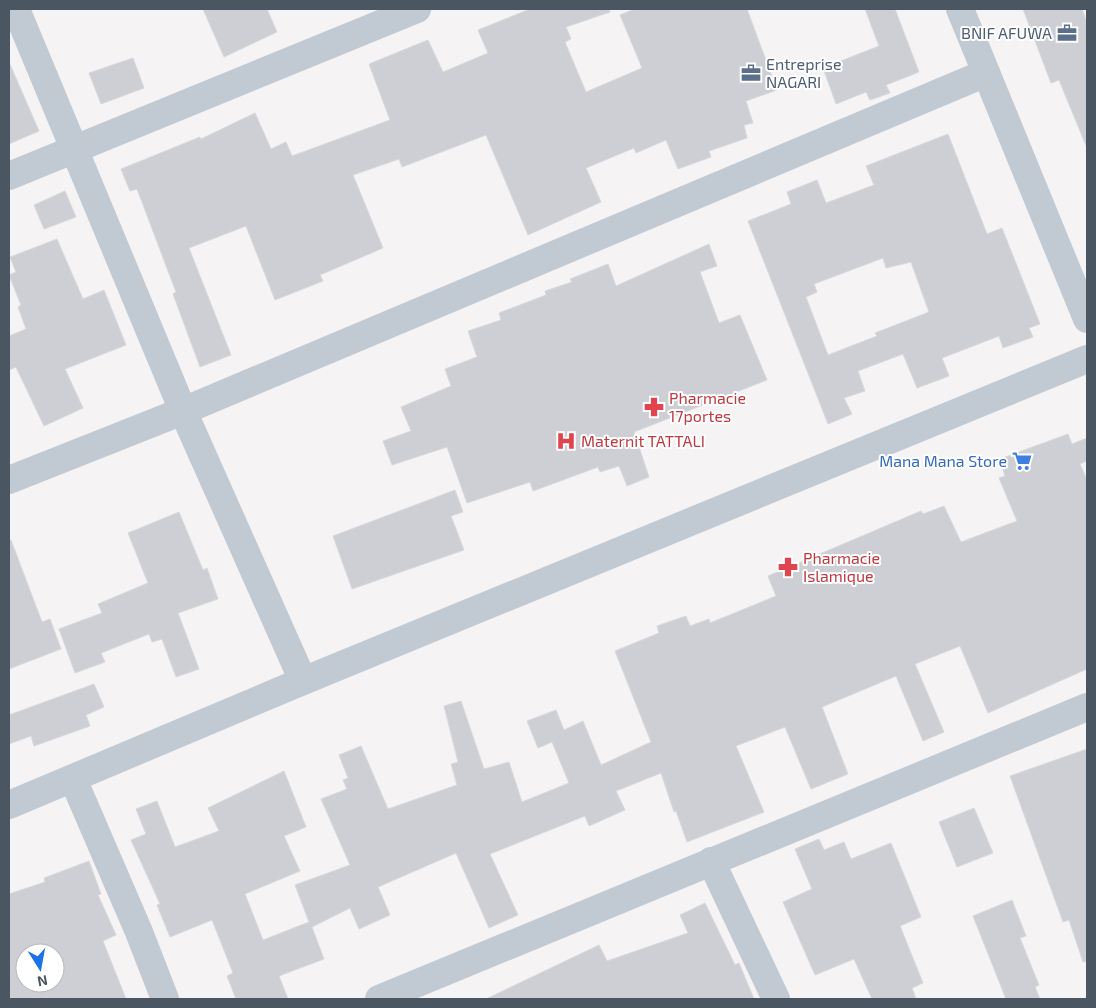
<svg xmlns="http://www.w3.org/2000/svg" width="1096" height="1008" font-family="'Exo 2',sans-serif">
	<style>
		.building { fill: #cdcfd5; stroke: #d7d9de; fill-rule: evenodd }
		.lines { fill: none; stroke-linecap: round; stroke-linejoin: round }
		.minor { stroke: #c1cad2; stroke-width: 28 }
		.tertiary { stroke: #c1cad2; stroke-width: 28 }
		.labels { text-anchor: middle; stroke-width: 4; stroke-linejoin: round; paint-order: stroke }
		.service-label { font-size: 16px; fill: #4e5e75; stroke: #fff; text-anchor: end }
		.health-label { font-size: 16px; fill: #be3a42; stroke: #fff; text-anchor: start }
		.shop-label { font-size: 16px; fill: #366cbe; stroke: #fff; text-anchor: end }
	</style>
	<rect width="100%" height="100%" fill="#f5f3f3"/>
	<g class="building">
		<polygon points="203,9 267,9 277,32 224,57"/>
		<polygon points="530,9 609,9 610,12 566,27 571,39 565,42 586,92 642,68 620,15 635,9 747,9 777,90 746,101 753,123 744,125 747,138 709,151 711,157 678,169 666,140 636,153 634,148 586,168 601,202 528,235 486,135 402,167 399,159 353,175 383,248 320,275 323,281 275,300 246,226 189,248 231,355 200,367 173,294 176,292 137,189 130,191 121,169 200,137 201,139 255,113 271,149 286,142 292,156 390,120 369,64 428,40 443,72 488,53 478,30"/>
		<polygon points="865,9 895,9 919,72 886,85 890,93 870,100 866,92 836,104 823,68 879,46"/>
		<polygon points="1023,9 1082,9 1087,23 1087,148 1059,80 1051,83"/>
		<polygon points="133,58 144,88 101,104 89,73"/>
		<polygon points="9,62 39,131 9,144"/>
		<path d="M948,134L987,234L1002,228L1040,324L1029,328L1033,337L1003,348L999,336L942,358L949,376L917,388L903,354L858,371L865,391L844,398L852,414L828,424L748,221L791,204L787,192L817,180L826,203L874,185L866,166ZM883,258L886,268L911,262L929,312L875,333L877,336L828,355L806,297L817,292L814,284Z"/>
		<polygon points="65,191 76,217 44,229 34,205"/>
		<polygon points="57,239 83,299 104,290 126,345 65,369 83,408 44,426 16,367 9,370 9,336 26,329 18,307 21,305 9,275 16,272 10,257"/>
		<polygon points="709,244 717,266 700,272 719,323 740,315 767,380 634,432 649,477 627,486 619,466 600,472 598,467 533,491 530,482 467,503 447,447 392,465 383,441 411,431 401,407 451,386 445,369 477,357 468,331 501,320 499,313 546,295 545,291 572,282 570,279 608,264 616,286"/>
		<polygon points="1068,434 1072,444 1087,438 1087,461 1080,464 1087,480 1087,669 988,713 960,646 915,664 944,732 923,741 896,676 822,707 848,774 811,789 785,727 736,746 764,812 687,842 676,811 674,812 661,773 616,791 625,810 589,826 585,816 490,854 518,915 489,928 456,853 378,887 390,915 359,929 350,908 312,927 324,959 279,976 288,999 236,999 227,976 233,973 212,920 170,937 157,905 160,904 131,840 146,834 136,809 157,801 175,847 219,831 208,808 284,771 306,827 284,836 300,871 245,894 263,940 309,922 295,885 350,865 321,799 347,789 343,780 348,778 339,755 361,746 388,809 457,785 451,764 458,762 444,706 461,701 484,769 509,762 522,802 569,783 552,742 538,748 527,721 556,710 564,730 583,721 601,765 651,742 615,651 659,633 657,626 686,616 690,626 709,619 710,623 776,596 768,576 921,511 923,514 944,506 961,542 1017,521 999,478 1005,476 1000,459"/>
		<polygon points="455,490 463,512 451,516 464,550 352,589 333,536"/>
		<polygon points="179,512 203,570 207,568 218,599 178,613 199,669 176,677 162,639 152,642 149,634 101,653 105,662 75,673 59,629 102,613 98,604 148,583 128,533"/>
		<polygon points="9,540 11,540 42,622 50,619 61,649 9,669"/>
		<polygon points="94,684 104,707 86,715 90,726 34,746 31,736 9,744 9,715"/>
		<polygon points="1087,749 1087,961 1083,962 1069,920 1063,922 1010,776"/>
		<polygon points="974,808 993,853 957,867 939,822"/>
		<polygon points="819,839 824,850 844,842 851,859 891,843 921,917 900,926 923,983 912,988 916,999 872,999 854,959 815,975 783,902 812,889 795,849"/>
		<path d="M89,861L101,894L98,895L116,935L103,941L126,999H9V894L45,882L44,878ZM25,953H55V983H25Z"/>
		<polygon points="1012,900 1026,936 1020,938 1039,985 1035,987 1040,999 1006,999 973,916"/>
		<polygon points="705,903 735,965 739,963 754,999 486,999 599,945 607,961 688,933 680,915"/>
	</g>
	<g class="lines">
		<g class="minor">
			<polyline points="16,9 183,411 303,681"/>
			<polyline points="960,9 1087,319"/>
			<polyline points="9,176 417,9"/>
			<polyline points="9,480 183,411 986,73"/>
			<polyline points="73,779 139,932 165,999"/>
			<polyline points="711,861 776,999"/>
			<polyline points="379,999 1087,707"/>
		</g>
		<polyline class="tertiary" points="9,805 303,681 1087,359"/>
	</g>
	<defs>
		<symbol id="office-bare" viewBox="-9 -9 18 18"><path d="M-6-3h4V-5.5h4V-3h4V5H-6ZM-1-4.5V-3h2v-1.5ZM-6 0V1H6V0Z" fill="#5c6f8a" stroke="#fff" stroke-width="2.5" paint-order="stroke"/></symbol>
		<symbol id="pharmacy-bare" viewBox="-9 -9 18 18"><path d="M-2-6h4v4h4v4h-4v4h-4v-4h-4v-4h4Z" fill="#e0444e" stroke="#fff" stroke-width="2.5" paint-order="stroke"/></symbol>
		<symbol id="hospital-bare" viewBox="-9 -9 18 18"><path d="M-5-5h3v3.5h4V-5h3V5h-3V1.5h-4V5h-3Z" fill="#e0444e" stroke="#fff" stroke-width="2.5" paint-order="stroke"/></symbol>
		<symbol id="supermarket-bare" viewBox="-9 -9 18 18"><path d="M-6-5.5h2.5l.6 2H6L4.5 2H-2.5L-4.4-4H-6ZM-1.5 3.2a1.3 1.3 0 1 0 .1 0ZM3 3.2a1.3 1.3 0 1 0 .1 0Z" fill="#3f7fe0" stroke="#fff" stroke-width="2.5" paint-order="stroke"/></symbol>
	</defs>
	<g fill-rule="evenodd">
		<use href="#office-bare" x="1053" y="19" width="28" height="28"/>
		<use href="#office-bare" x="737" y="59" width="28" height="28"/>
		<use href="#pharmacy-bare" x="640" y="393" width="28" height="28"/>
		<use href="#hospital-bare" x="552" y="427" width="28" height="28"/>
		<use href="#supermarket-bare" x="1008" y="447" width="28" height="28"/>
		<use href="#pharmacy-bare" x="774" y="553" width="28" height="28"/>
	</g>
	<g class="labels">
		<g class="service-label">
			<text x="1052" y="39">BNIF AFUWA</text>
			<text x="766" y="70" text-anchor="start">Entreprise<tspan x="766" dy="18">NAGARI</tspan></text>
		</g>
		<g class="health-label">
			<text x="669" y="404">Pharmacie<tspan x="669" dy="18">17portes</tspan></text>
			<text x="581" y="447">Maternit TATTALI</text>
			<text x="803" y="564">Pharmacie<tspan x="803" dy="18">Islamique</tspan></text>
		</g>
		<g class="shop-label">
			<text x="1007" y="467">Mana Mana Store</text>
		</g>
	</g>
	<rect width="1096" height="1008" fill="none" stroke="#4a5661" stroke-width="20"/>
	<g transform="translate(40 968) rotate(169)"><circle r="24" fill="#ffffff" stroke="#b7bbc0"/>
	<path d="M0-4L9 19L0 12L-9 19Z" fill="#1a73e8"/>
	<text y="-8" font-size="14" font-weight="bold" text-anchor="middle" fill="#4a5661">N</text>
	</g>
</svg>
